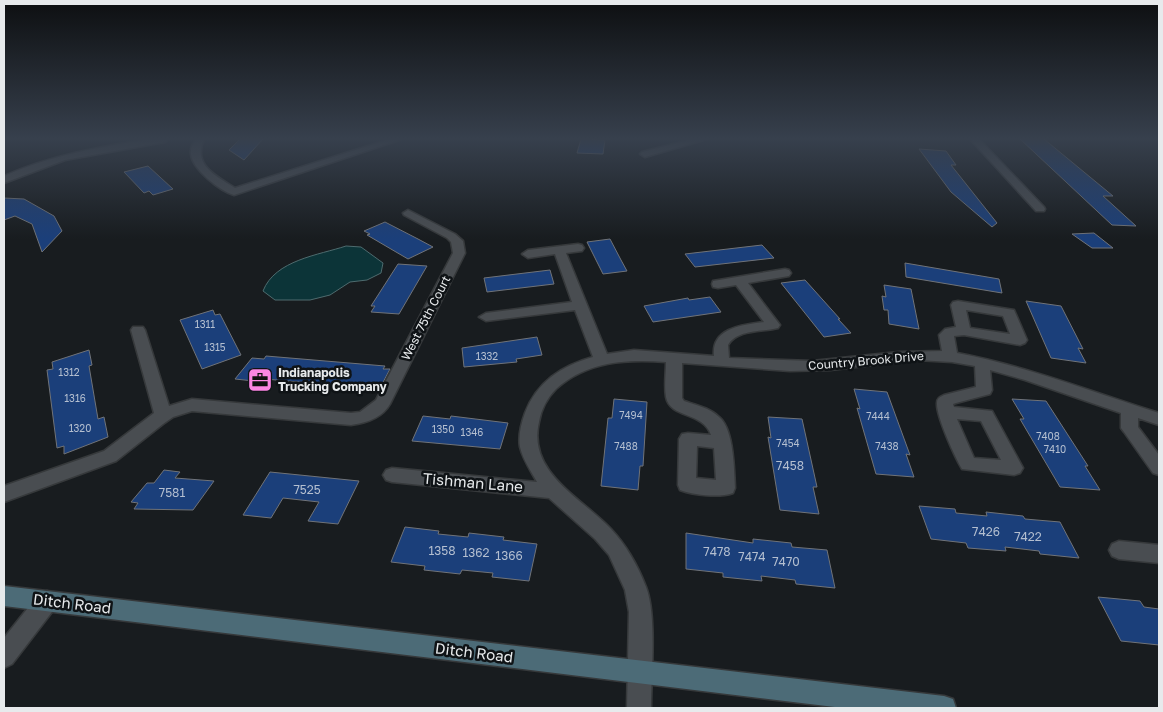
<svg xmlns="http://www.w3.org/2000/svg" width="1163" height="712" font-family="'Golos Text',sans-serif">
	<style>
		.water { fill: #0c3438; stroke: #4e6b6e }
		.building { fill: #1b3f7a; stroke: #707378 }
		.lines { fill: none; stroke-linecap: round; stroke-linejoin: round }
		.minor-casing { stroke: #36393b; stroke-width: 3 }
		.secondary-casing { stroke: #36393b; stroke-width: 3 }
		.minor { fill: #494d51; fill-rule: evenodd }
		.secondary { fill: #4c6b77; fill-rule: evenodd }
		.labels { text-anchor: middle; stroke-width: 5; stroke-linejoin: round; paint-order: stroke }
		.number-label { font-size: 10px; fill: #b4bfd0 }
		.street-label { font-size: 12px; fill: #e7eaec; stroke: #0f1316 }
		.poi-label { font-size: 12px; font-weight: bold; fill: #e7eaec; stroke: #0f1316; text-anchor: start }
		.near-number-label { font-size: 12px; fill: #b4bfd0 }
		.near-street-label { font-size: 15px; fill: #e7eaec; stroke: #0f1316 }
	</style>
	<rect width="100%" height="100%" fill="#181c1f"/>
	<path class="water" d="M346,246L361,247L383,263L381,273L367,280L350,282L330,295L310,300H275L263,291C275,260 319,255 346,246Z"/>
	<g class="building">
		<polygon points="240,139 263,139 244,160 229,150"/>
		<polygon points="581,139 605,140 603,154 577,153"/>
		<polygon points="1020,139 1044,139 1113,196 1103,196 1136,226 1112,225"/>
		<polygon points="919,149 946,151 956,165 951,165 997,223 992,227 951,192"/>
		<polygon points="148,166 173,189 153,195 149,191 144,193 124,172"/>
		<polygon points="4,198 24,199 54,216 62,231 42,252 32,224 15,216 4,220"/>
		<polygon points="385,222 418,239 433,247 408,259 367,235 370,234 364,231"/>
		<polygon points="1094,233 1113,248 1092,248 1072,234"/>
		<polygon points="610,239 621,260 627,271 603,274 587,242"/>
		<polygon points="762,245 774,258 695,267 685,254"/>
		<polygon points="905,263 999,279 1002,293 906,277"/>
		<polygon points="398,264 427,266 399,314 371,312 375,306 371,306"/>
		<polygon points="550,270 554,284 487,292 484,278"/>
		<polygon points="805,280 840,319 838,319 851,333 824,337 781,283"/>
		<polygon points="884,285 911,289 919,329 889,324 888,310 884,310 882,296 886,297"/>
		<polygon points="710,297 721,312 653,322 644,306 688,298 689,300"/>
		<polygon points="1026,301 1061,306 1083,349 1078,348 1086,363 1051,358"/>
		<polygon points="213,310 215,315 220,314 241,355 202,369 180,320"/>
		<polygon points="537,337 542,355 516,359 517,362 464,367 462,348"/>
		<polygon points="89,350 92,365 89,366 98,419 104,417 108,437 64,454 64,446 57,448 47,370 53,369 52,362"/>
		<polygon points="266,356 385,366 383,369 390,369 378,392 353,389 354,387 265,379 263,382 235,379 252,358 264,359"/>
		<polygon points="854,389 887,392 910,455 906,454 914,477 876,474 857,408 860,409"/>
		<polygon points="614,399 647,402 643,466 640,466 638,490 601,486 608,418 612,418"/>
		<polygon points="1012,399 1046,401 1088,466 1085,466 1100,490 1060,487 1020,419 1024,419"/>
		<polygon points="423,416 450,419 451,416 508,423 500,449 412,441"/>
		<polygon points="768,417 802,419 817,487 813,487 819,514 780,510 768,437 771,438"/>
		<polygon points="164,470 180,472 175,478 214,481 193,510 134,509 138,503 131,502 147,483 154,483"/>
		<polygon points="270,472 359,481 338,524 308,521 319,502 283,498 271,518 243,515"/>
		<polygon points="919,506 955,509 956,513 987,516 986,512 1023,516 1025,519 1060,522 1079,558 1040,554 1039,551 1005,547 1006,551 968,548 966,543 931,539"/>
		<polygon points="405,527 439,531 438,534 468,537 469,533 504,537 503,540 537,544 529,581 492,577 493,573 462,570 460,574 424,570 425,566 391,562"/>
		<polygon points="686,533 753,543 753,539 791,543 792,547 827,550 835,588 796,584 795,580 761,576 762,581 723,577 723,573 686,569"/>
		<polygon points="1098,597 1140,601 1144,607 1159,609 1159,645 1121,641"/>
	</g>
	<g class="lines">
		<defs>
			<g id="minor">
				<path d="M150,139H169L165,142L65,160L4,183V176C51,155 100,147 150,139Z"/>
				<path d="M196,139H204C192,165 216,176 235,188L390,139H402L234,195C220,191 192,169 191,154C190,148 193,144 196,139Z"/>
				<polygon points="693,139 707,139 645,157 640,154 642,152"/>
				<polygon points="970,139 979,139 1044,207 1045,209 1044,211 1036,211"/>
				<path d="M408,210L455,234L463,241L465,253L390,404C382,418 366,423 351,425L192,411L173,417L163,424L116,461L4,502V486L104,451L154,413L131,330L133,327H143L145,330L169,406L192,399L351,413L360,412L376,400L453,253L451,242L447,238L404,215L403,213Z"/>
				<path d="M578,244L582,245L584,248L582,251L566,253L607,354L634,350L714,356C711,328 742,325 764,322L736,285L718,288L713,287L712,284L713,281L785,269L789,270L791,273L789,276L748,283L780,325L778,328C763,332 737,329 728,345L729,358L812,361L899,352L942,351L939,335L945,329L956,327L951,305L953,302L958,301L1014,310L1027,340L1025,343L1020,345L964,335L954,336L957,353C1026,366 1092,392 1159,413V425L1138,418V427L1159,455V475L1153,473L1124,432L1121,428V413L1025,380L990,370L992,390L990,394L956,403L953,404L954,407L992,411L1023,468L1020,473L1014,475L962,469C955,457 936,416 937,403C937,398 940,397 944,395L976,387L975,366L952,362L917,360L830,370L790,371L682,363V398L684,401C696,405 710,408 719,417C734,429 734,470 735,488L733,493C719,498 694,495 680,490L678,485L679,439L682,434L688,433L711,435C703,411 670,419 666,397C664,386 666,373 666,362C627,359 587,361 556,389C547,398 541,410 539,422C527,473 582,498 611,529C626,545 638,566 646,587C657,615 651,677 651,708H627L629,612L625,590L609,555L595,539L549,498L392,482L386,480L383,475L386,470L392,468L537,482C531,471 523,460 520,447C518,436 521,424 525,413C537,382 561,366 593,357L575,310L486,321L479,317L486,313L572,302L555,254L528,258L522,254L528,250ZM966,310L1003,316L1010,334L970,328ZM957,419L981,421L1001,460L974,458ZM697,446L714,448L716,480L696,478Z"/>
				<polygon points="1119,541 1159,545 1159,563 1119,559 1112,556 1109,550 1112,544"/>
				<polygon points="47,591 55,594 58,601 55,608 12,664 4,668 4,638 39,594"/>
			</g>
			<polygon id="secondary" points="4,586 944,696 953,699 956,708 843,708 4,606"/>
		</defs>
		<use href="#minor" class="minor-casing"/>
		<use href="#secondary" class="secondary-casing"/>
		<use href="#minor" class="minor"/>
		<use href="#secondary" class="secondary"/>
	</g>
	<linearGradient id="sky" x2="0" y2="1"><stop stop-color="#0d0f11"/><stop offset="0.58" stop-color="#37404d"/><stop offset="1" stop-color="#37404d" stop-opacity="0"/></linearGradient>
	<rect width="1163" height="239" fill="url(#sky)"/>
	<defs>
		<symbol id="office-square" viewBox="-11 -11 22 22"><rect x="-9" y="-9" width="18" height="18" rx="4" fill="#fc86e3" stroke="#0f1316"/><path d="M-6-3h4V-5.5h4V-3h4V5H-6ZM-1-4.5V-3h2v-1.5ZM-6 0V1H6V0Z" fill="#111"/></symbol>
	</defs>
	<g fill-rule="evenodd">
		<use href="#office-square" x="246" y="366" width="28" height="28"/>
	</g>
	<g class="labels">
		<g class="number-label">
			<text x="205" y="328">1311</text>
			<text x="215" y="351">1315</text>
			<text x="487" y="360">1332</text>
			<text x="69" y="376">1312</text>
			<text x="75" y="402">1316</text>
			<text x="631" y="419">7494</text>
			<text x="878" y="420">7444</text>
			<text x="80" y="432">1320</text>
			<text x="443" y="433">1350</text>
			<text x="472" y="436">1346</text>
			<text x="1048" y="440">7408</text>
			<text x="788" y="447">7454</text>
			<text x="626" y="450">7488</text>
			<text x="887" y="450">7438</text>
			<text x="1055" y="453">7410</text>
		</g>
		<g class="street-label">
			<text transform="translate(426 318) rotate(-63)" y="4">West 75th Court</text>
			<text transform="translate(866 361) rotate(-5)" y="4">Country Brook Drive</text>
		</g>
		<g class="poi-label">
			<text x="278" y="377">Indianapolis<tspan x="278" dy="14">Trucking Company</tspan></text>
		</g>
		<g class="near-number-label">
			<text x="790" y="470">7458</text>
			<text x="307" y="494">7525</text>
			<text x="172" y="497">7581</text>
			<text x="986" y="536">7426</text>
			<text x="1028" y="541">7422</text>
			<text x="442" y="555">1358</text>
			<text x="717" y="556">7478</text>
			<text x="476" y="557">1362</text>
			<text x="509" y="560">1366</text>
			<text x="752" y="561">7474</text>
			<text x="786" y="566">7470</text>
		</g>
		<g class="near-street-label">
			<text transform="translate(473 483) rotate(5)" y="5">Tishman Lane</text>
			<text transform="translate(72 604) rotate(7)" y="5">Ditch Road</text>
			<text transform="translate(474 653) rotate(7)" y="5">Ditch Road</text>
		</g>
	</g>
	<rect width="1163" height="712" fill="none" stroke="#e7eaec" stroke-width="10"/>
</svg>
